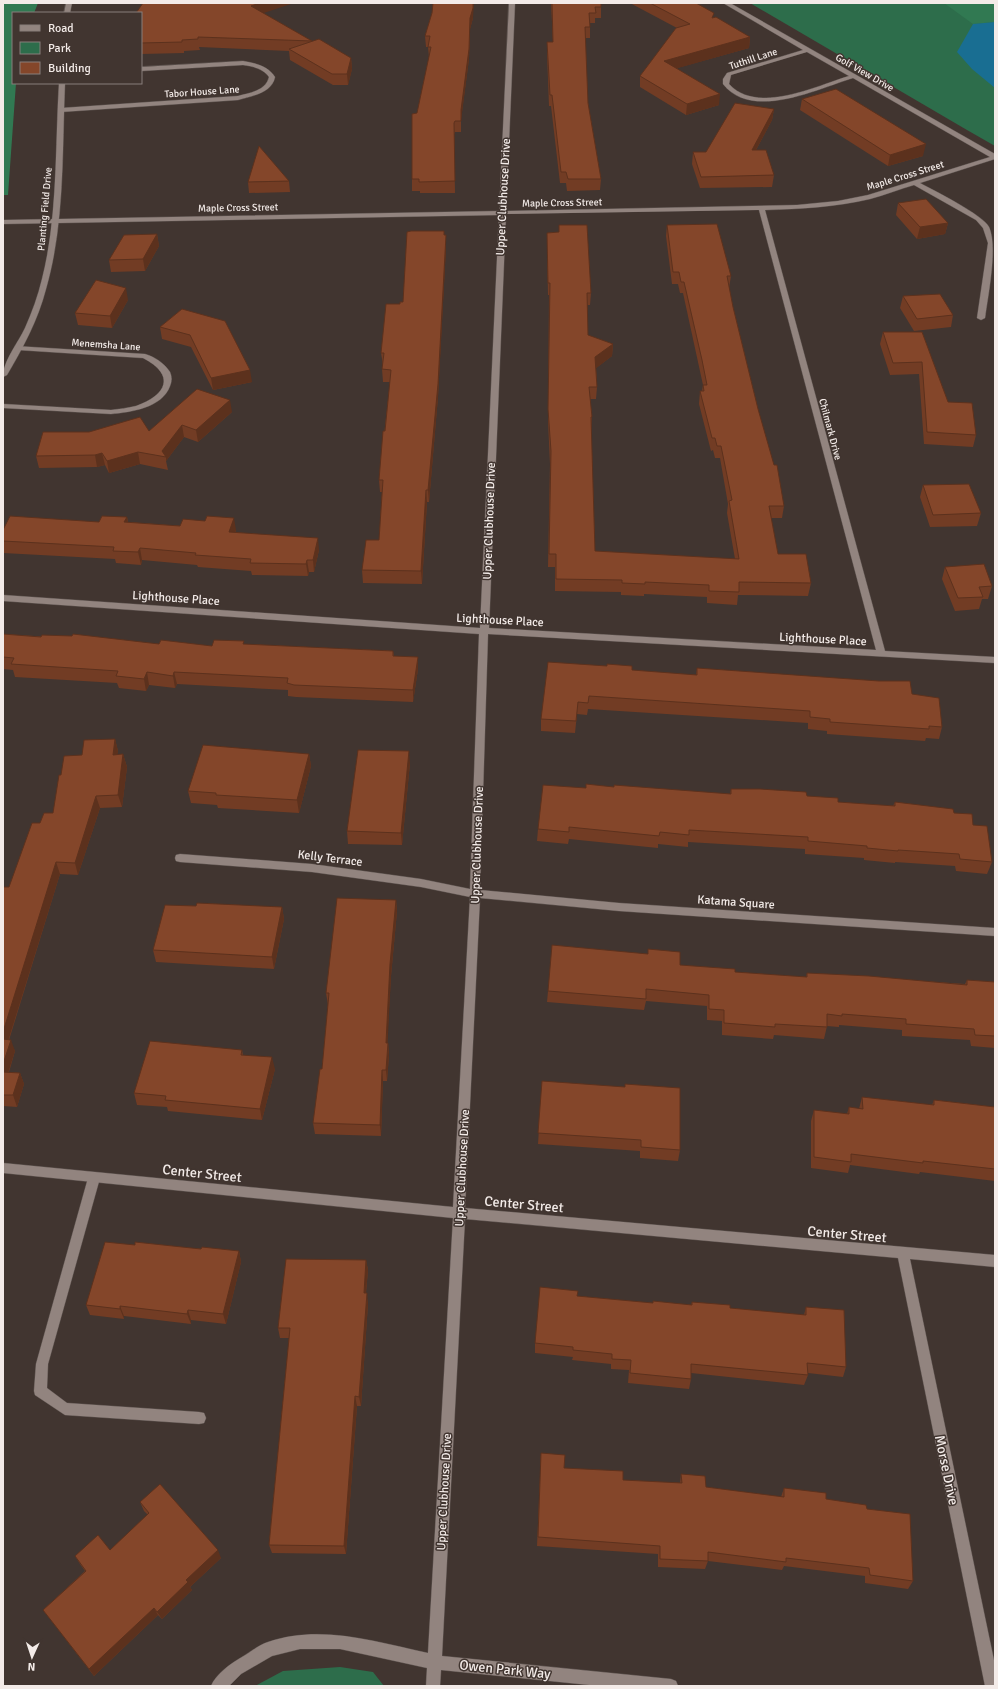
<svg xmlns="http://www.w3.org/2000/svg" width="998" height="1689" font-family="Signika,sans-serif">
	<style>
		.green { fill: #2d6d4b }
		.forest { fill: #317952 }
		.water { fill: #196e92 }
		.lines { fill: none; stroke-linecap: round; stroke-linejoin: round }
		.service-casing { stroke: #5c524e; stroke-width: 1 }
		.minor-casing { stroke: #5c524e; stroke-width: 1 }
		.tertiary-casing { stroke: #5c524e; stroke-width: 1 }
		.service { fill: #92847f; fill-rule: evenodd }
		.minor { fill: #92847f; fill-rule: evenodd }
		.tertiary { fill: #92847f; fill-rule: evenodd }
		.wall { fill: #723c24 }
		.shaded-wall { fill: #5c311d }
		.building { fill: #84462a; stroke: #5c311d }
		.labels { text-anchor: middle; stroke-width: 3; stroke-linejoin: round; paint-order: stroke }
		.far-street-label { font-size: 10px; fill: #f3ebe8; stroke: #413530 }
		.street-label { font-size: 12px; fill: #f3ebe8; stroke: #413530 }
		.near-street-label { font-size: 14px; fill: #f3ebe8; stroke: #413530 }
	</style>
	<rect width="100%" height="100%" fill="#413530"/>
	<g class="green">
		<polygon points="750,3 995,3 995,146 967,130"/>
		<polygon points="340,1667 373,1672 384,1686 255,1686 283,1671"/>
	</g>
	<g class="forest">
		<polygon points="3,3 38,3 34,13 13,13 13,83 16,83 8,195 3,195"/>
		<polygon points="944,3 995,3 995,22 973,24"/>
	</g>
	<polygon class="water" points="995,22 995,88 972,69 957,52 973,24"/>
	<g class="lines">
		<defs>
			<polygon id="service" points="94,1173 98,1174 100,1178 48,1364 47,1388 67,1403 199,1412 204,1413 206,1418 204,1423 199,1424 65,1415 35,1395 34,1391 36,1364 88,1178 90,1174"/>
			<g id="minor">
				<path d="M509,3H515L506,211L797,205L838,201L868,195L990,157L853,78C817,89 752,121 723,84V79L727,73L803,50L723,3H730L995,154V159L920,183C935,191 983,215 989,227C998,247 988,295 985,318L981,320L977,318L988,243L983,228L976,220L914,185C900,189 885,195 870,199C836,207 800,209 765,210L885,651L995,657V663L488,634L480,890L619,903L995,928V936L619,911L480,898L465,1208L995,1255V1267L910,1259L995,1665V1686H985L898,1258L465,1219L442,1656L671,1679L676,1681L678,1686H599L441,1670L440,1686H426L427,1668L340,1649H300L272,1656L241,1674L229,1686H211C216,1674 230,1664 242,1657C250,1652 259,1645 268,1642C321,1624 376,1642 428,1653L453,1218L3,1173V1163L453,1207L470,897L421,887L312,872L180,862L176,861L175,858L176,855L180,854L312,864L421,879L470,889L479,634L3,601V595L480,628L499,215L3,224V220L499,211ZM807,52L849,76C816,86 757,115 729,84L731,75ZM759,210L876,650L489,628L506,214Z"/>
				<path d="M243,61C255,63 268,66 275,77C272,93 252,96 238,100L61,112L58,110L61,108L238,96C249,93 266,91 269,77C264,69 252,66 243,65L141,71V67Z"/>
				<path d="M15,346L145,354C155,357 164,363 170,372C172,377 172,381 170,386C162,408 131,412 111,414L3,408V404L111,410C119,409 128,408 136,406C167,395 176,375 143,358L18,350H15Z"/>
			</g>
			<g id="tertiary">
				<polygon points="66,3 72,3 70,13 64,13"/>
				<path d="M59,83H65C62,151 65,223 46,289C38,320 23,348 7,375L3,377C3,361 18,343 25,328C32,312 38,296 42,279C58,216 55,148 59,83Z"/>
			</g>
		</defs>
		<use href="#service" class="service-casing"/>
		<use href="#minor" class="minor-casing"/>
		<use href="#tertiary" class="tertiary-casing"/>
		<use href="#service" class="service"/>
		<use href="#minor" class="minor"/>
		<use href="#tertiary" class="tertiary"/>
	</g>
	<g class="wall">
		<polygon points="551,3 601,3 601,18 595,18 595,23 590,23 590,38 585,38 588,103 601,179 600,190 567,191 566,183 560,183 551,106 549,106 547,53 547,42 553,42"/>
		<polygon points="630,3 696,3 714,18 750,37 749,48 677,68 719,105 686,115 640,87 640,76 677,28"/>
		<polygon points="141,13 263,13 312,41 351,58 352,69 348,85 333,85 290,60 289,51 199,47 200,50 184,51 184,53 141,54"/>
		<polygon points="432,13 473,18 470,29 469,59 461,119 461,132 455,132 454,134 455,193 420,193 420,191 412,191 412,179 417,113 429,57 428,47 426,47 425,36"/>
		<polygon points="802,99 923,156 888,166 800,110"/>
		<polygon points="774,109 772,120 756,150 774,175 772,187 700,188 692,164 693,152 706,152"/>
		<polygon points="289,181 290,192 249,193 248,182"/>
		<polygon points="898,203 948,223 945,234 917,239 896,215"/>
		<polygon points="559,225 591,293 590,305 587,305 588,335 613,344 612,356 596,368 597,387 596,399 590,399 592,417 591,429 595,551 735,559 727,513 728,504 720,458 715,458 713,450 711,451 699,404 700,391 702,391 703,385 683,293 680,293 678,284 672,284 666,236 667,225 731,276 729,288 733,307 758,409 784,506 782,518 771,518 778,554 811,583 808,596 738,595 737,605 707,603 707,597 644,594 644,596 621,595 621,592 555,591 555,567 548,567 550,464 548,421 549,295 548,295 547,245 547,233 559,232"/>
		<polygon points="157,234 159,246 145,271 111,272 109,260"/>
		<polygon points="444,235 446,235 446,247 438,397 429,502 427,502 422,584 363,583 362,570 379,540 382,492 380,492 379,480 390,382 383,382 382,369 383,365 381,353 400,304 403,302"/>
		<polygon points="903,296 953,315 951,327 914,331 900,308"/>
		<polygon points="128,300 112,328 78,325 75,313"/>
		<polygon points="182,309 252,382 213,390 191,347 162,339 160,327"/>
		<polygon points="883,332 922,332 948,402 976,435 973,447 924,444 919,374 890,375 880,344"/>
		<polygon points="232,412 198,442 184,437 166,461 168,470 140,464 109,473 105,465 97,467 39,468 36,456"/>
		<polygon points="923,485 981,513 977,526 930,527 920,497"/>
		<polygon points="127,517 128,522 236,530 235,533 319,550 314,572 309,572 308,576 252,575 251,571 198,567 197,565 142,560 141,565 116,563 115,559 3,553 3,530 99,522"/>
		<polygon points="945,567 992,586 988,599 982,599 979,609 955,611 942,579"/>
		<polygon points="3,634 159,644 212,646 244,644 393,651 394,656 418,657 418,669 413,702 296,697 288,696 288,690 177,684 175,688 149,685 146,691 119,688 117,683 15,677 13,670 3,669"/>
		<polygon points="697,668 912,694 942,727 939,739 926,738 925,741 827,734 827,731 808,729 808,723 588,709 587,715 577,714 575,733 541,731 541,719 632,670 696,675"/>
		<polygon points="115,739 118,751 117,754 123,754 127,767 122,807 100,808 78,875 60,874 9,1040 15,1051 9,1072 20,1073 24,1084 17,1107 3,1106 3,887 9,887 40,823 53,813 61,775 82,755"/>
		<polygon points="309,754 311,766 299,813 218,808 217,805 191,803 188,791"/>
		<polygon points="410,763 402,845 348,844 347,831"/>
		<polygon points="614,787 730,794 731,789 807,796 838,802 893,806 895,802 954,813 973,825 992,862 987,874 956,871 955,866 895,862 895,863 864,860 864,858 805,854 805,849 688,842 688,847 658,844 658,848 569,839 568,844 537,841 538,829 586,788"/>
		<polygon points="396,900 397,911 391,976 387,1043 388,1043 389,1055 387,1081 383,1081 381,1136 315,1134 313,1123 322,1069 328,1005 326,993"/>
		<polygon points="196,906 282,907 284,919 274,969 156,962 153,950"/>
		<polygon points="648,949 680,965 735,972 806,977 807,973 965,984 967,980 995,982 995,1048 971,1046 970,1040 902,1036 902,1030 839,1025 839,1027 827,1026 824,1039 774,1035 773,1039 722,1035 722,1021 707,1020 707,1006 646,1001 644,1010 547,1002 548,991 648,954"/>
		<polygon points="242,1050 243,1055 275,1069 262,1120 168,1111 167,1107 137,1105 134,1093"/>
		<polygon points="542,1081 680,1150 678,1161 640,1158 640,1151 538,1144"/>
		<polygon points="862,1097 932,1105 934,1100 995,1107 995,1181 920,1172 919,1174 850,1165 848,1173 811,1168 811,1121 814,1110 847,1114 849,1107 859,1109"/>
		<polygon points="135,1245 239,1251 241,1262 226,1324 191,1320 191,1324 124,1316 124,1319 90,1315 86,1305"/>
		<polygon points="366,1260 368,1270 366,1293 368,1304 361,1406 357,1406 346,1554 272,1553 269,1545 289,1338 280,1338 278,1328"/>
		<polygon points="577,1296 652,1303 691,1305 692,1302 730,1308 804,1315 806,1307 846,1367 843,1377 808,1373 808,1375 804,1385 691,1373 691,1379 689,1389 628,1383 629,1370 611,1369 611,1364 572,1360 573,1357 535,1353 535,1343"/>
		<polygon points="541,1453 564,1468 623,1480 680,1483 681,1474 706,1487 781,1497 784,1488 867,1509 913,1581 908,1589 865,1583 865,1576 784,1566 782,1570 708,1561 705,1569 658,1567 658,1554 537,1546"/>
		<polygon points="140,1502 221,1558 190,1587 192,1590 162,1619 158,1615 94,1676 43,1610 85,1571 80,1564 75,1556 110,1550 148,1515 144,1511"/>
	</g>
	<g class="shaded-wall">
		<polygon points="260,3 294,3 252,17 251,6"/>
		<polygon points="473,3 474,3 473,18 470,29 469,59 461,121 461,110 470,18"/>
		<polygon points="750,37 749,48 664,72 664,61"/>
		<polygon points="351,58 352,69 348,85 347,74"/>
		<polygon points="720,94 719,105 686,115 687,104"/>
		<polygon points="774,109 772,120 750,161 752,150"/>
		<polygon points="926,144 923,156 888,166 890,155"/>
		<polygon points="948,223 945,234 917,239 920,227"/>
		<polygon points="157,234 159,246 145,271 143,259"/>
		<polygon points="446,235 446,247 438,397 429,502 428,490"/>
		<polygon points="126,288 128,300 112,328 110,316"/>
		<polygon points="613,344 612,356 595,369 595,357"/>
		<polygon points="250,370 252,382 213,390 211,378"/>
		<polygon points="230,400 232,412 198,442 196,430"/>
		<polygon points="182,425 184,437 166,461 166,457 162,451"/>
		<polygon points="138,452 140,464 109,473 107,461"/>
		<polygon points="102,453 105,465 97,467 95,455"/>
		<polygon points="426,490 427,502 422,584 421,571"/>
		<polygon points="127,517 129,529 124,522"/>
		<polygon points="234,518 236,530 231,545 229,532"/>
		<polygon points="318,538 319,550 314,572 313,560"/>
		<polygon points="140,548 142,560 141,565 138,552"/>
		<polygon points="307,560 309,572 308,576 306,564"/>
		<polygon points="418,657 418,669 413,702 413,690"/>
		<polygon points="147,672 149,685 146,691 144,679"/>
		<polygon points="174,672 177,684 175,688 173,676"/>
		<polygon points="115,739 118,751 116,767 113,755"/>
		<polygon points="409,751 410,763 402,845 401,833"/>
		<polygon points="123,754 127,767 122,807 118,795"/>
		<polygon points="309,754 311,766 299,813 297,800"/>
		<polygon points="96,796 100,808 78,875 75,863"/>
		<polygon points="56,862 60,874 5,1051 3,1045 3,1032"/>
		<polygon points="396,900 397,911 391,976 387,1055 386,1043 390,964"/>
		<polygon points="282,907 284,919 274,969 272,957"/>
		<polygon points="11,1040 15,1051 5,1083 3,1078 3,1064"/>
		<polygon points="388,1043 389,1055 387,1081 386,1070"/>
		<polygon points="272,1057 275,1069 262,1120 260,1109"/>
		<polygon points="382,1070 383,1081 381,1136 380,1125"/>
		<polygon points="20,1073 24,1084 17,1107 13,1095"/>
		<polygon points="239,1251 241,1262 226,1324 223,1314"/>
		<polygon points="366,1260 368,1270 365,1303 364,1293"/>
		<polygon points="367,1293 368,1304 361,1406 359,1397"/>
		<polygon points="120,1306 124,1316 124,1319 120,1309"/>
		<polygon points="188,1310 191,1320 191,1324 187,1314"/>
		<polygon points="355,1396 357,1406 346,1554 344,1546"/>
		<polygon points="218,1550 221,1558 190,1587 192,1590 162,1619 157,1612 186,1580"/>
		<polygon points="154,1608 158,1615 94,1676 89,1669"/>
	</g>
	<g class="building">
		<polygon points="143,3 260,3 251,6 312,41 198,37 198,39 182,40 182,42 141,43 141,13 136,13"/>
		<polygon points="433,3 473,3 473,8 470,18 469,49 461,110 461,121 455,121 454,123 455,181 419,182 419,179 412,179 412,114 417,113 431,47 428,47 430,36 425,36 432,13"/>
		<polygon points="552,3 601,3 601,7 595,7 596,13 589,13 590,27 585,27 588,103 601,179 568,179 566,172 561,172 552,95 550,95 547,42 553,42"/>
		<polygon points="650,3 696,3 714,13 712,18 716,17 750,37 664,61 720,94 687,104 640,76 676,28 690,24"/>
		<polygon points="319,39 351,58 347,74 332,74 289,49"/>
		<polygon points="836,89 926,144 890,155 802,99"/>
		<polygon points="735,103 774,109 752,150 766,150 774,175 701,177 693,152 706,152"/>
		<polygon points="259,146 289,181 248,182"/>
		<polygon points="926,199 948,223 920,227 898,203"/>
		<polygon points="717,224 731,276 727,276 733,307 758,409 774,465 777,465 784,506 769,506 778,554 806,554 811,583 739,582 739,592 709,591 709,585 645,582 645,584 622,583 622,580 556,579 556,554 549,554 551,451 548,409 550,283 548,283 547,233 559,232 559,225 587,225 591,293 587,293 588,335 613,344 595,357 597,387 589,387 592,417 591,417 595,551 739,559 729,501 732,500 721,446 717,446 715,438 712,438 700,391 704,391 703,385 707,385 702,360 684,282 681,282 679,272 673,272 667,225"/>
		<polygon points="411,231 444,231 444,235 446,235 438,384 428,490 426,490 421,571 362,570 366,540 379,540 383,480 379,480 383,431 385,431 391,370 382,369 384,353 381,353 386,304 400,304 400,302 403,302 407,232"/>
		<polygon points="157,234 143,259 109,260 124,235"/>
		<polygon points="96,280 126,288 110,316 75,313"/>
		<polygon points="940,294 953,315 917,319 903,296"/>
		<polygon points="182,309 225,321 250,370 211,378 190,335 160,327"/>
		<polygon points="883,332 922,332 948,402 972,403 976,435 927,432 922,362 893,363"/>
		<polygon points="197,389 230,400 196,430 182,425 162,451 166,457 138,452 107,461 102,453 95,455 36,456 43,432 89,432 140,417 149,431"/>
		<polygon points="969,484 981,513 933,515 923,485"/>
		<polygon points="10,516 99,522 102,516 127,517 124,522 180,526 183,519 205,521 207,516 234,518 229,532 318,538 313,560 307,560 306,564 250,563 251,559 195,555 196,553 140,548 138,552 113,551 114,547 3,541 3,530"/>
		<polygon points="984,564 992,586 979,587 983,597 958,598 945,567"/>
		<polygon points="3,634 41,637 42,635 72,636 73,634 159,644 161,640 212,646 214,640 244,641 243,644 393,651 393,656 418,657 413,690 294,685 287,683 288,678 174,672 173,676 147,672 144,679 116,676 118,671 11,664 14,658 3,657"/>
		<polygon points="548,662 607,666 607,664 632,666 632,670 697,675 697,668 879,681 910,681 912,694 939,698 942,727 929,726 929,729 830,722 830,719 810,717 810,711 589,696 588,703 578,702 576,721 541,719"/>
		<polygon points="115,739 113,755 123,754 118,795 96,796 75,863 56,862 3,1032 3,887 9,887 32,823 40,823 44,813 53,813 59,775 61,775 64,756 82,755 84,740"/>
		<polygon points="203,745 309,754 297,800 216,795 216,793 188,791"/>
		<polygon points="358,750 409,751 401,833 347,831"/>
		<polygon points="586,784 614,787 614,785 731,794 731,789 760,789 806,792 807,796 838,798 838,802 895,806 895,802 953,809 954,813 972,814 973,825 987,826 992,862 960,859 959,854 898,850 898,851 867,848 867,846 808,841 808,837 689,830 689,835 660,832 659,836 569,827 569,832 538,829 543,785 586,788"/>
		<polygon points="337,898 396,900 390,964 386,1043 388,1043 386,1070 382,1070 380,1125 313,1123 320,1069 322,1069 329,993 326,993"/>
		<polygon points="197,903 282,907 272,957 153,950 165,905 196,906"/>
		<polygon points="552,945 648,954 648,949 680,952 680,965 735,969 735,972 807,977 807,973 869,976 967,985 967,980 995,982 995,1036 975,1035 974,1029 906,1024 906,1019 842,1014 842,1016 827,1014 827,1027 775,1024 775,1027 724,1023 724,1010 709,1009 709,995 646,989 646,999 548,991"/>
		<polygon points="3,1039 11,1040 3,1064"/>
		<polygon points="150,1041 242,1050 241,1055 272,1057 260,1109 165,1100 166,1096 134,1093"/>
		<polygon points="3,1072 20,1073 13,1095 3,1095"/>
		<polygon points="542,1081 625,1087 625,1084 680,1088 680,1150 641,1147 641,1140 538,1133"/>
		<polygon points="862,1097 934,1105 934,1100 995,1107 995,1169 923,1161 923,1163 851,1154 851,1162 814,1157 814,1110 849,1114 849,1107 863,1109"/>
		<polygon points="105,1242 135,1245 135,1242 201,1249 202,1247 239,1251 223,1314 188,1310 187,1314 120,1306 120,1309 86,1305"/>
		<polygon points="286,1259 366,1260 364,1293 367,1293 359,1397 355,1396 344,1546 269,1545 290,1328 278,1328"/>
		<polygon points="540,1287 578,1291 577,1296 653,1303 653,1301 692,1305 692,1302 730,1305 730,1308 806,1315 806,1307 844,1310 846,1367 807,1363 808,1375 691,1364 691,1379 630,1373 631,1360 612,1359 612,1354 573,1350 573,1347 535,1343"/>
		<polygon points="541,1453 565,1455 564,1468 623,1471 623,1480 682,1483 681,1474 705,1476 706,1487 784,1497 784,1488 826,1493 826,1499 866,1505 867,1509 910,1514 913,1581 870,1575 869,1568 786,1558 786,1562 708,1552 708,1561 660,1559 660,1546 538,1537"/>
		<polygon points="160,1484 218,1550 186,1580 188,1582 157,1612 154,1608 89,1669 43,1610 86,1571 75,1556 98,1535 110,1550 149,1513 140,1502"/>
	</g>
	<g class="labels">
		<g class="far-street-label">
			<text transform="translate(753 58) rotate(-18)" y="4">Tuthill Lane</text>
			<text transform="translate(865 72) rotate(30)" y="4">Golf View Drive</text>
			<text transform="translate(202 91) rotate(-4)" y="4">Tabor House Lane</text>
			<text transform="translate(905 175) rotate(-17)" y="4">Maple Cross Street</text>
			<text transform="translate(562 202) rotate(-1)" y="4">Maple Cross Street</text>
			<text transform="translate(238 207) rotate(-1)" y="4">Maple Cross Street</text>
			<text transform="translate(44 209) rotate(-85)" y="4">Planting Field Drive</text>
			<text transform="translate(106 344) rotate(4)" y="4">Menemsha Lane</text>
			<text transform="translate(831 429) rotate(75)" y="4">Chilmark Drive</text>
		</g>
		<g class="street-label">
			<text transform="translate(503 197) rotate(-87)" y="4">Upper Clubhouse Drive</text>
			<text transform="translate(489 521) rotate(-88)" y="4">Upper Clubhouse Drive</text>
			<text transform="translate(176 598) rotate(4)" y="4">Lighthouse Place</text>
			<text transform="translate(500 620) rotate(3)" y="4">Lighthouse Place</text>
			<text transform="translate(823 639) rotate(3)" y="4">Lighthouse Place</text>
			<text transform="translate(477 845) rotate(-88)" y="4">Upper Clubhouse Drive</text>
			<text transform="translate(330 858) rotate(7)" y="4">Kelly Terrace</text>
			<text transform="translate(736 902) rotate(4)" y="4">Katama Square</text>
			<text transform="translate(462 1168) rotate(-87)" y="4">Upper Clubhouse Drive</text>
			<text transform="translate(444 1492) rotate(-87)" y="4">Upper Clubhouse Drive</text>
		</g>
		<g class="near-street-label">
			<text transform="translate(202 1173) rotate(6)" y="5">Center Street</text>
			<text transform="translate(524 1204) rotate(5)" y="5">Center Street</text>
			<text transform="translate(847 1234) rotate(5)" y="5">Center Street</text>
			<text transform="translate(947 1470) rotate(78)" y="5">Morse Drive</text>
			<text transform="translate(505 1669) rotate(6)" y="5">Owen Park Way</text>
		</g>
	</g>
	<rect width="998" height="1689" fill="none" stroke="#f3ebe8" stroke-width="8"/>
	<rect x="12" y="12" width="130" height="72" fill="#413530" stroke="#887e7a"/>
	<rect x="20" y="25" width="20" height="6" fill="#92847f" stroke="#887e7a"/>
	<text x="48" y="32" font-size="12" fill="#f3ebe8">Road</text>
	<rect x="20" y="42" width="20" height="12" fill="#2d6d4b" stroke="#887e7a"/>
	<text x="48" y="52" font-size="12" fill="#f3ebe8">Park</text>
	<rect x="20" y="62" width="20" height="12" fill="#84462a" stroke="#887e7a"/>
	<text x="48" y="72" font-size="12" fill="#f3ebe8">Building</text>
	<g transform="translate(32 1657) rotate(183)" stroke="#413530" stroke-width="3" paint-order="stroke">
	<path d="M0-3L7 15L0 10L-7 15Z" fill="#f3ebe8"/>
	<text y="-6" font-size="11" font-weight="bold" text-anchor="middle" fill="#f3ebe8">N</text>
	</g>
</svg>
